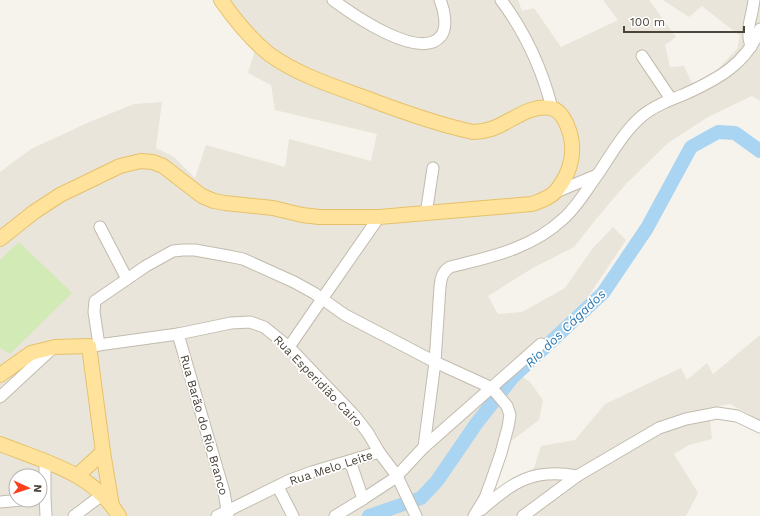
<svg xmlns="http://www.w3.org/2000/svg" width="760" height="516" font-family="'Work Sans',sans-serif">
	<style>
		.residential { fill: #eae5da; fill-rule: evenodd }
		.green { fill: #d2eab5 }
		.lines { fill: none; stroke-linecap: round; stroke-linejoin: round }
		.river { stroke: #a9d4f2; stroke-width: 14 }
		.minor-casing { stroke: #c2bbae; stroke-width: 13 }
		.major-casing { stroke: #e6c16a; stroke-width: 16 }
		.minor { stroke: #fff; stroke-width: 11 }
		.major { stroke: #ffe39c; stroke-width: 14 }
		.labels { text-anchor: middle; stroke-width: 3.5; stroke-linejoin: round; paint-order: stroke }
		.street-label { font-size: 12px; fill: #4b4439; stroke: #fff }
		.water-label { font-size: 13px; font-style: italic; fill: #2e7ab2; stroke: #fff }
	</style>
	<rect width="100%" height="100%" fill="#f6f3ec"/>
	<path class="residential" d="M213,0H518L522,11L534,8L561,47L618,20L603,0H649L676,37L665,45L670,67L684,66L693,85L713,74L737,49L740,36L702,6L689,17L663,0H760V101L752,96L708,117L668,143L626,184L597,218L574,247L531,269L488,296L498,314L522,312L565,288L593,248L613,227L626,240L588,297L547,343L514,371L530,382L543,400L539,420L511,441L490,496L534,468L541,446L575,440L605,404L681,368L687,380L707,363L713,374L760,335V420L730,404L709,408L712,439L689,445L674,454L698,493L686,516H0V172L31,149L87,123L134,104L162,102L156,148L174,157L195,178L206,145L285,167L289,139L371,161L377,134L275,110L271,85L248,73L256,47ZM16,476H40V500H16Z"/>
	<polygon class="green" points="19,242 72,293 10,354 0,348 0,260"/>
	<g class="lines">
		<polyline class="river" points="369,516 421,498 437,481 476,424 512,378 603,293 647,228 691,147 718,132 735,133 760,151"/>
		<defs>
			<g id="minor">
				<path d="M333,0C352,14 420,62 441,36C448,27 444,9 440,0"/>
				<path d="M501,0C525,32 542,69 552,108"/>
				<path d="M751,47C745,27 752,19 754,0"/>
				<polyline points="642,56 671,99"/>
				<polyline points="556,192 597,175"/>
				<polyline points="426,214 433,168"/>
				<polyline points="100,227 127,279"/>
				<polyline points="178,334 224,492 228,516"/>
				<polyline points="99,345 94,312 95,301 146,266 173,251 183,250 195,250 228,256 243,259 294,282 314,293 345,315 435,362 492,388 507,406 510,415 508,427 501,453 491,482 485,498 474,516"/>
				<polyline points="91,346 178,334 231,323 250,322 264,327 289,347 354,415 368,433 379,452 397,476 416,516"/>
				<polyline points="289,347 322,299 379,217"/>
				<polyline points="0,397 54,347"/>
				<path d="M424,447L435,362L440,287C441,278 442,272 450,267C490,257 531,249 563,219C577,207 587,189 598,174C611,155 624,131 642,116C654,106 670,100 685,94C718,79 746,64 760,29"/>
				<polyline points="350,461 363,499"/>
				<polyline points="45,462 45,497 46,516"/>
				<polyline points="278,487 293,516"/>
				<polyline points="0,502 22,500"/>
				<path d="M481,510C512,482 533,468 577,476"/>
				<polyline points="74,516 102,495"/>
				<polyline points="217,516 290,480 312,472 379,452"/>
				<polyline points="335,516 363,499 395,478 424,447 541,344"/>
				<polyline points="523,516 577,476 659,428 686,419 717,413 737,416 760,427"/>
			</g>
			<g id="major">
				<path d="M0,239L34,212L60,195L120,166L141,161L153,162L163,166L202,196L214,201L225,203L273,208L302,215L319,217H379L532,204C540,201 550,198 556,191C572,172 577,148 567,125C564,118 559,110 551,108C529,104 510,123 491,129C485,131 479,132 473,132C436,124 400,111 366,98C333,86 298,75 269,54C250,39 235,20 221,0"/>
				<polyline points="0,375 31,353 55,347 89,346 103,452 112,506"/>
				<path d="M0,444C45,462 92,472 119,516"/>
				<polyline points="78,475 103,452"/>
			</g>
		</defs>
		<use href="#minor" class="minor-casing"/>
		<use href="#major" class="major-casing"/>
		<use href="#minor" class="minor"/>
		<use href="#major" class="major"/>
	</g>
	<g class="labels">
		<g class="street-label">
			<text transform="translate(318 381) rotate(46)" y="4">Rua Esperidião Cairo</text>
			<text transform="translate(204 425) rotate(74)" y="4">Rua Barão do Rio Branco</text>
			<text transform="translate(331 468) rotate(-18)" y="4">Rua Melo Leite</text>
		</g>
		<g class="water-label">
			<text transform="translate(565 328) rotate(-44)" y="5">Rio dos Cágados</text>
		</g>
	</g>
	<g transform="translate(28 488) rotate(93)"><circle r="19" fill="#ffffff" stroke="#b7b4b0"/>
	<path d="M0-3L7 15L0 10L-7 15Z" fill="#fc3f1d"/>
	<text y="-6" font-size="11" font-weight="bold" text-anchor="middle" fill="#4b4439">N</text>
	</g>
	<path d="M624 26v6h120v-6" fill="none" stroke="#4b4439" stroke-width="2"/>
	<text x="630" y="26" font-size="12" fill="#4b4439" stroke="#ffffff" stroke-width="3" paint-order="stroke">100 m</text>
</svg>
